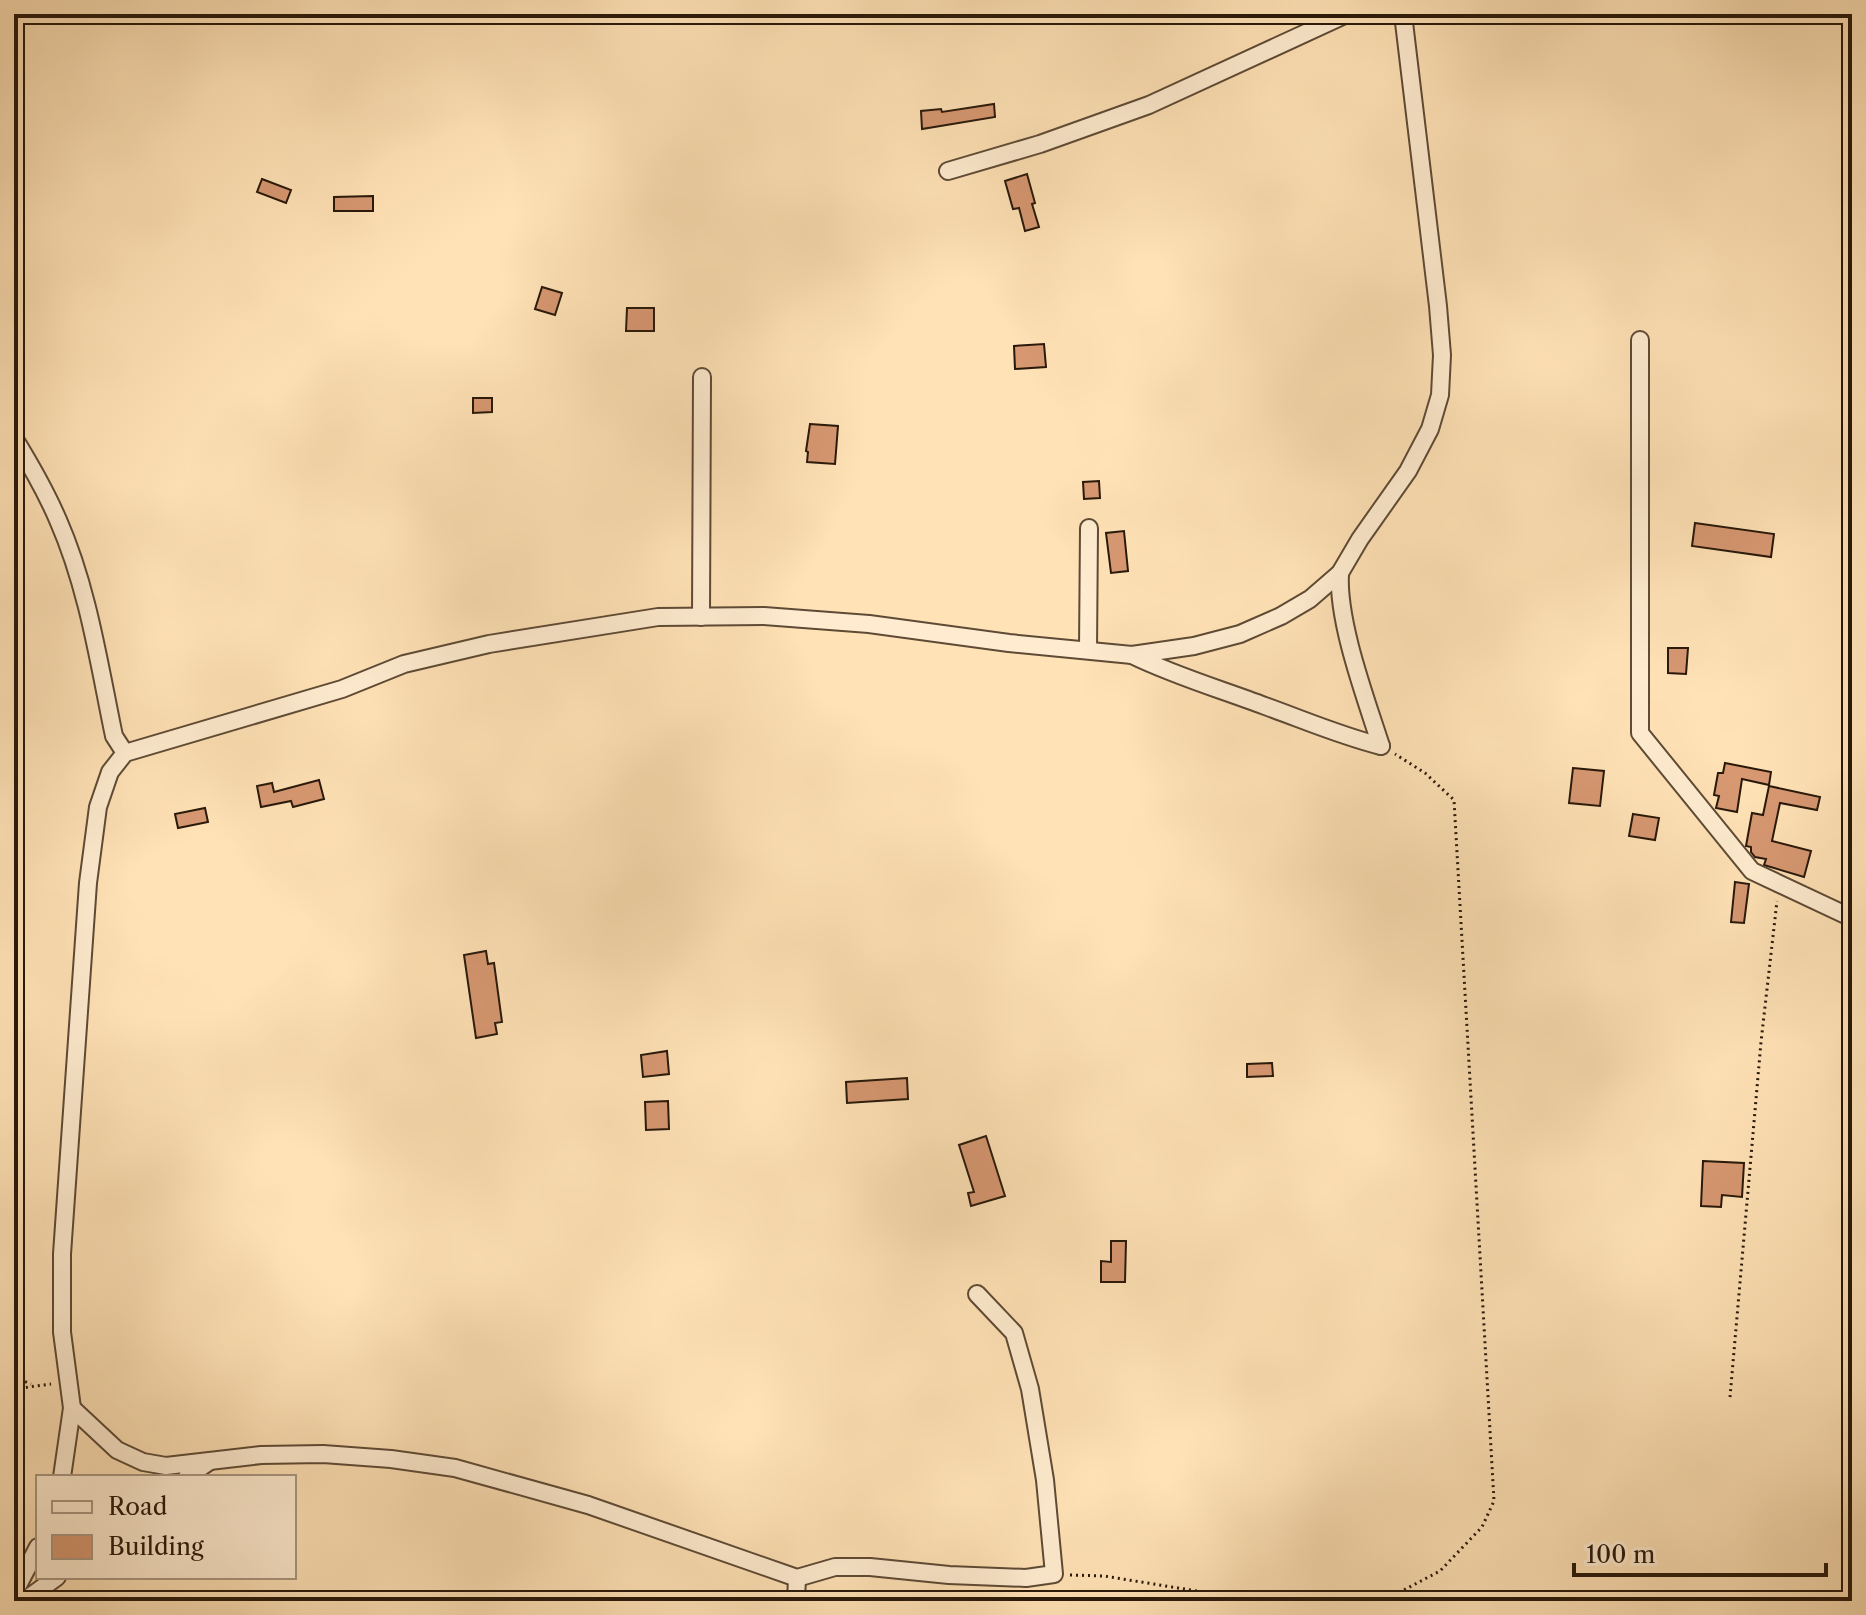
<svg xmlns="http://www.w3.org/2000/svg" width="1866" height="1615" font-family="'Libre Caslon Text',serif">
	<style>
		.building { fill: #d79872; stroke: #28180a; stroke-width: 2 }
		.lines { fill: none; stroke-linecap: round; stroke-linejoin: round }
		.street-casing { stroke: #5e4a35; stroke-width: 20 }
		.path { stroke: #28180a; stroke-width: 3; stroke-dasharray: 2 4; stroke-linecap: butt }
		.street { stroke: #ffecd0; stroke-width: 16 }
	</style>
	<rect width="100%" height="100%" fill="#ffe2b6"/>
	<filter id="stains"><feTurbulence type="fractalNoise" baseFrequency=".0025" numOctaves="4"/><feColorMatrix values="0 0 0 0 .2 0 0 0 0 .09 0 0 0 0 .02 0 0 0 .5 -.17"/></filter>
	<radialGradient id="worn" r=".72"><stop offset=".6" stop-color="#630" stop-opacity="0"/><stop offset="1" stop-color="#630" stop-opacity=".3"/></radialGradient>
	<g class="building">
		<polygon points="994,104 995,117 922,129 921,111 941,109 942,112"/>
		<polygon points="1027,174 1035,203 1032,204 1039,227 1025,231 1019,208 1013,209 1005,181"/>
		<polygon points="262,179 291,190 286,203 257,192"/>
		<polygon points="373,196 373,211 334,211 334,197"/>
		<polygon points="542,287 562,293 555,315 535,309"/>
		<polygon points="627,308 654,308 654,331 626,331"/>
		<polygon points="1044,344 1046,367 1015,369 1014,346"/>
		<polygon points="473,398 492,398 492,412 473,413"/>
		<polygon points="810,424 838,426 835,464 807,462 808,452 806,451"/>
		<polygon points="1099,481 1100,498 1084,499 1083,482"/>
		<polygon points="1695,523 1774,534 1771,557 1692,546"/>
		<polygon points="1124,531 1128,571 1111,573 1106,533"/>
		<polygon points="1668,648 1688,648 1686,674 1668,673"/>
		<polygon points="1725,763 1771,772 1769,785 1742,779 1737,812 1716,808 1719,796 1714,795 1718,773 1723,773"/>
		<polygon points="1573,768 1604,771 1600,806 1569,803"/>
		<polygon points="319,780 324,799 293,807 291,801 261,807 257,786 272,783 274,792"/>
		<polygon points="1769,786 1820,797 1817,810 1780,803 1772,841 1811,851 1804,877 1764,865 1766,859 1755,857 1751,852 1751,847 1746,846 1752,813 1763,815"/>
		<polygon points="205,808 208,822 178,828 175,814"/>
		<polygon points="1633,814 1659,818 1655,840 1629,836"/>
		<polygon points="1735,882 1749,884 1744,923 1731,922"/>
		<polygon points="486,951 488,964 494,963 502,1022 495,1023 497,1034 476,1038 464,955"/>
		<polygon points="667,1051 669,1074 643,1077 641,1055"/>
		<polygon points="1272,1063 1273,1076 1247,1077 1247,1064"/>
		<polygon points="907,1078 908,1099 847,1103 846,1082"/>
		<polygon points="668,1101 669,1129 646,1130 645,1102"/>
		<polygon points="986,1136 1005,1196 971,1206 968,1193 974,1192 959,1145"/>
		<polygon points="1703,1161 1744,1163 1742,1197 1722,1195 1721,1207 1701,1206"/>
		<polygon points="1111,1241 1126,1241 1125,1282 1101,1282 1101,1261 1111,1262"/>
	</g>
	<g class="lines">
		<defs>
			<g id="street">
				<polyline points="948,171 1040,144 1149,105 1347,14"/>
				<polyline points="1640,340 1640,733 1752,871 1852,918"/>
				<path d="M14,438C30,464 46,492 58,520C88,588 99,664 114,736L125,753"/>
				<path d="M1340,573C1337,622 1366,699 1381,746"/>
				<polyline points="701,617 702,377"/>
				<polyline points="1088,650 1089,528"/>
				<path d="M1132,655C1175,676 1220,689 1265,706C1304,720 1341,736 1381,746"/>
				<polyline points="72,1408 117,1450 143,1462 166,1466 261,1455 323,1454 391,1459 455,1468 588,1505 797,1578 835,1567 870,1567 949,1575 1026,1578 1054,1574 1045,1480 1030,1389 1014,1333 977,1294"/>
				<polyline points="62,1477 72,1408 62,1332 62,1254 88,883 98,807 110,772 125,753 342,689 404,664 489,644 658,617 764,616 869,624 1009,643 1132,655 1194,646 1240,634 1281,616 1310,599 1340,573 1360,539 1408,471 1430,429 1440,395 1442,355 1438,306 1403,14"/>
				<polyline points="187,1477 210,1461"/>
				<polyline points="14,1593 38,1547"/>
				<polyline points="24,1601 57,1577"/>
				<polyline points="796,1601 797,1578"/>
			</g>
		</defs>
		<use href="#street" class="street-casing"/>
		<g class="path">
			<polyline points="14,1377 31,1384"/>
			<polyline points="14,1389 51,1384"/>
			<polyline points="1730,1397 1761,1042 1777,901"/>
			<polyline points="1070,1575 1104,1576 1209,1593 1400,1592 1440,1571 1482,1527 1494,1501 1454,800 1425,773 1395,754"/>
		</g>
		<use href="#street" class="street"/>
	</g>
	<rect width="1866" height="1615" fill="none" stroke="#ffe2b6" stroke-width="48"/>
	<rect x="16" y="16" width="1834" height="1583" fill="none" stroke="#28180a" stroke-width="4"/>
	<rect x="24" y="24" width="1818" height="1567" fill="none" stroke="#28180a" stroke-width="2"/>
	<rect x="36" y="1475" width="260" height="104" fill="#ffecd0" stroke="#a99781" stroke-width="2"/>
	<rect x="52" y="1501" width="40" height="12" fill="#ffecd0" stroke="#a99781" stroke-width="2"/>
	<text x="108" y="1515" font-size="24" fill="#28180a">Road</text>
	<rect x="52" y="1535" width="40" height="24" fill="#d79872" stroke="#a99781" stroke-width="2"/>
	<text x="108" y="1555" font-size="24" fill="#28180a">Building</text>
	<path d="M1574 1563v12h252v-12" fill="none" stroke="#28180a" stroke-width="4"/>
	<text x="1586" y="1563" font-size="24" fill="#28180a" stroke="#ffecd0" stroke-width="6" paint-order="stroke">100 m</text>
	<rect width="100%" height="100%" filter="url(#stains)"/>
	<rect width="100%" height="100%" fill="url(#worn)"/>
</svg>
